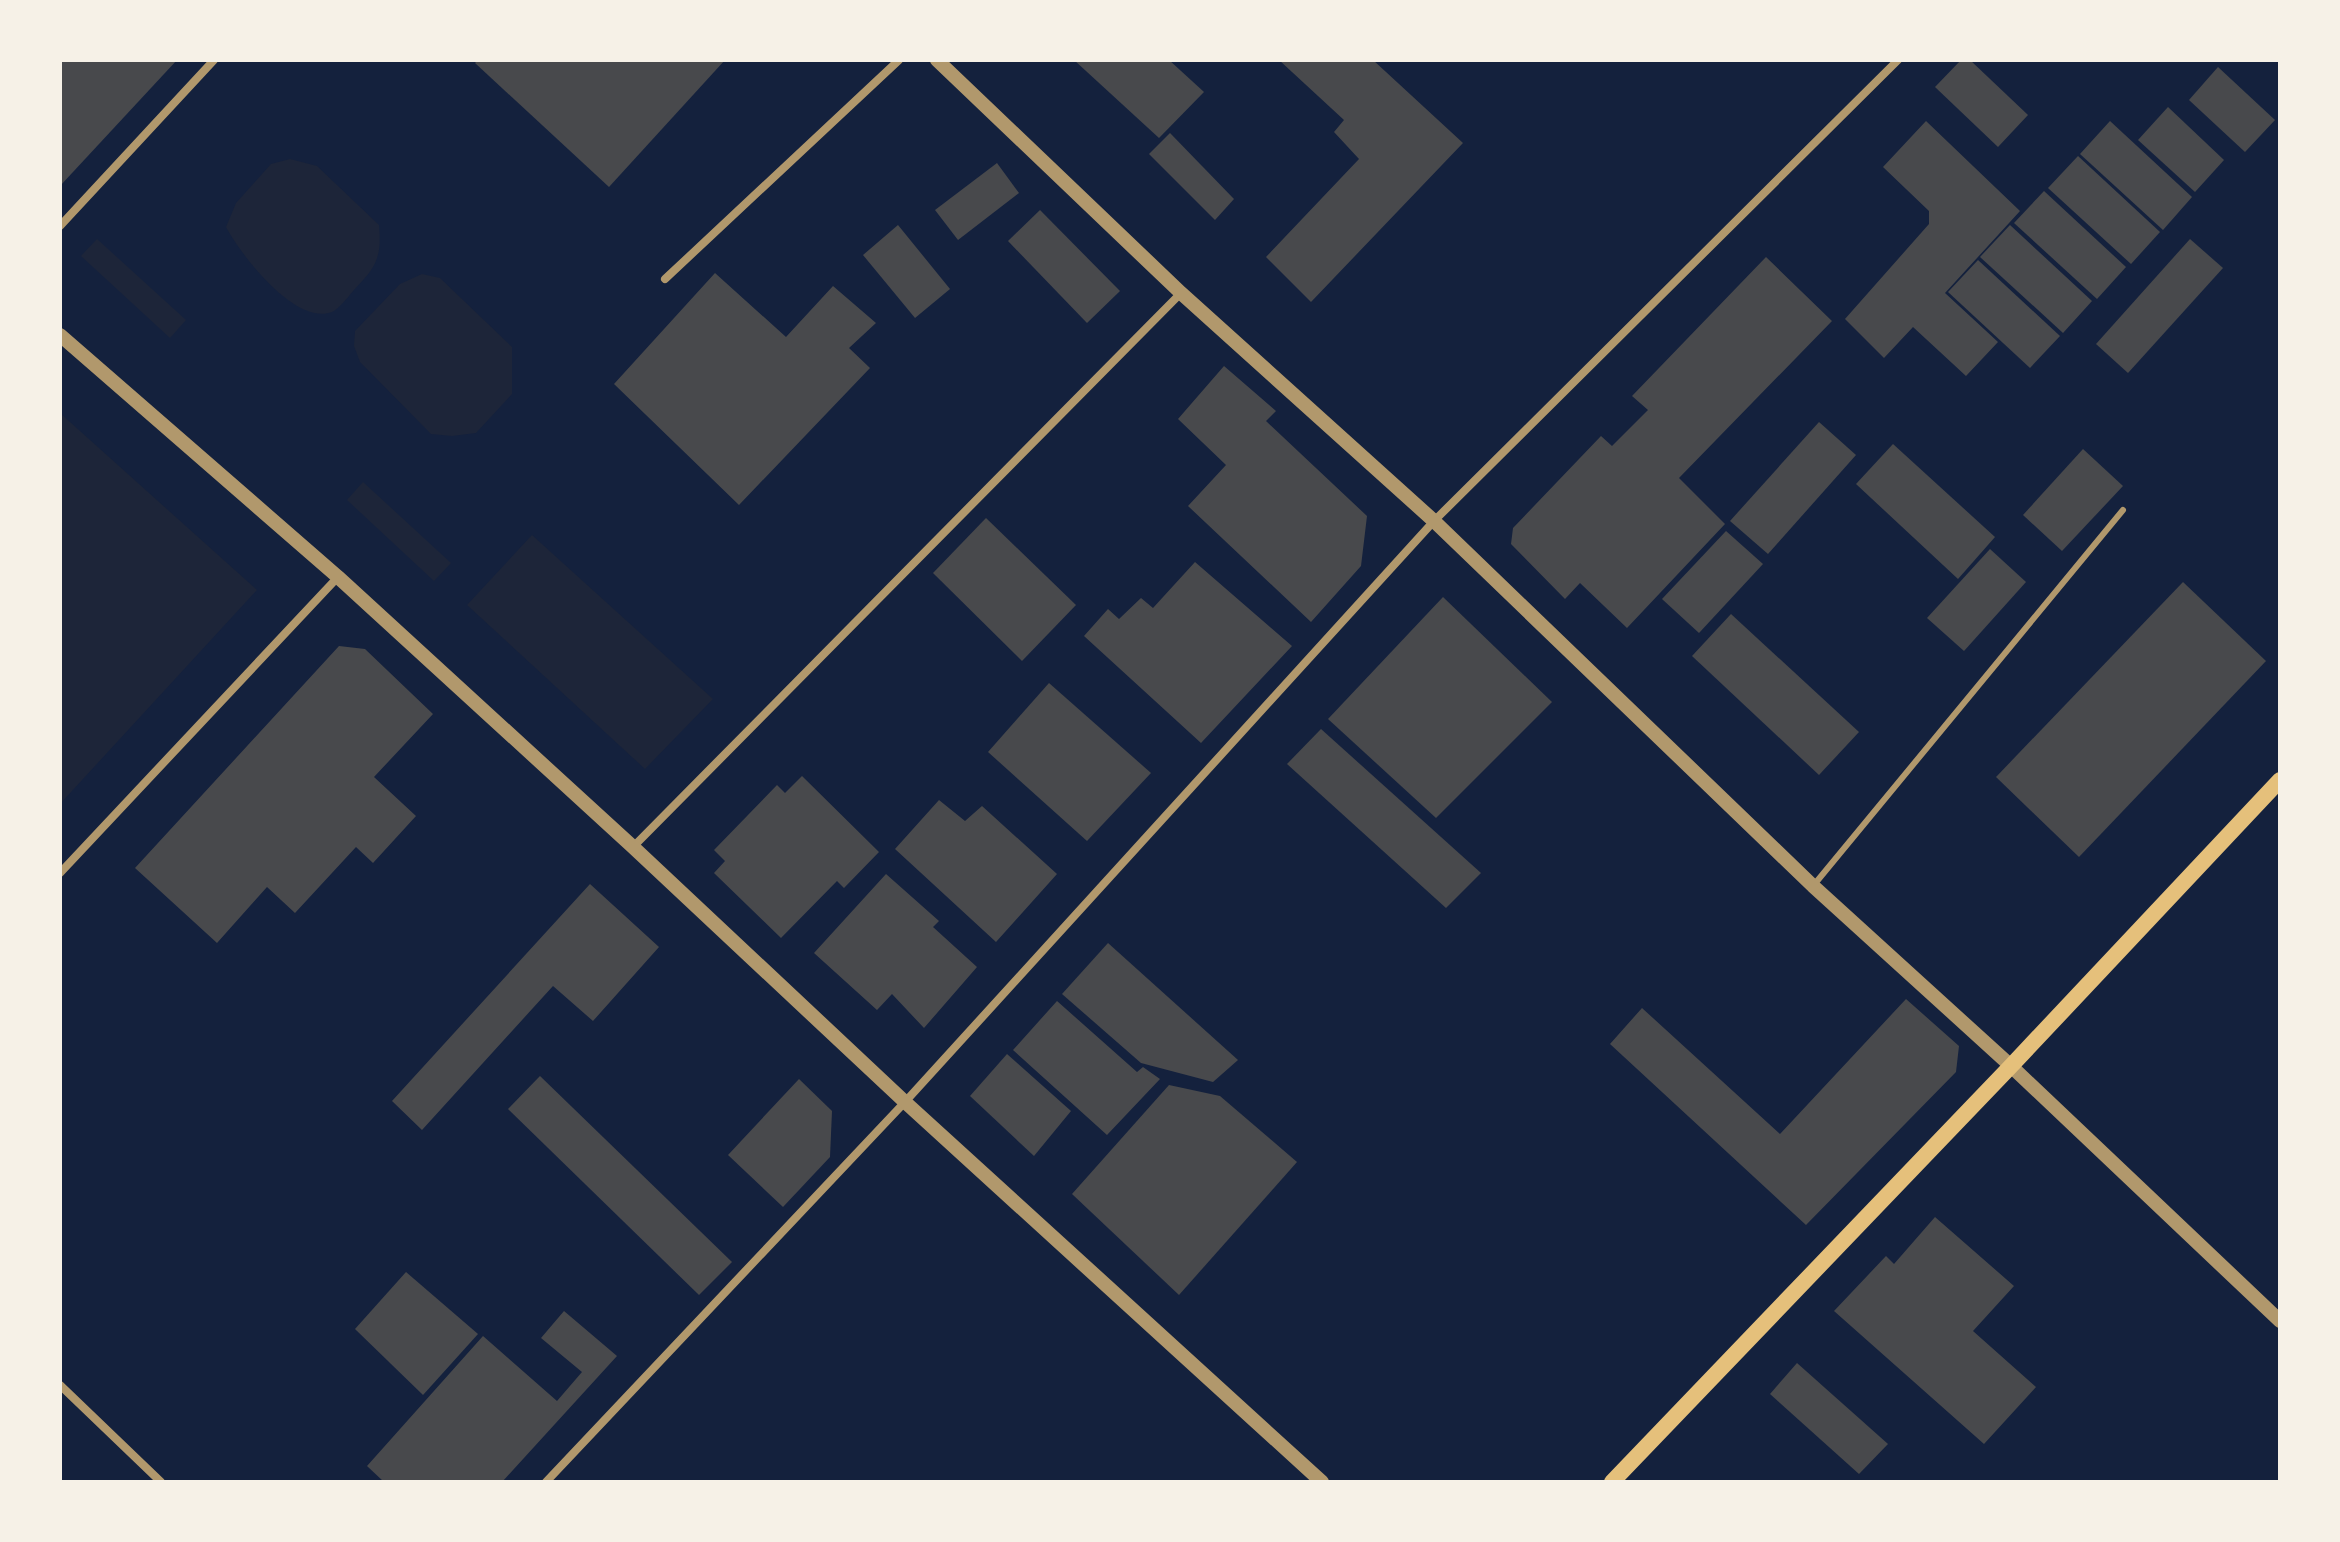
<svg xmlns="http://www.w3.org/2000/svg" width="2340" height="1542" font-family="'Sofia Sans Condensed',sans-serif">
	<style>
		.green { fill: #1d2539 }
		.building { fill: #48494c }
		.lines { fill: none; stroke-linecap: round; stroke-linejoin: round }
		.service { stroke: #b1986c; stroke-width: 6 }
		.minor { stroke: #b1986c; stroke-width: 8 }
		.tertiary { stroke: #b1986c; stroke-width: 14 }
		.secondary { stroke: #e5c07b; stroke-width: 16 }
	</style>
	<rect width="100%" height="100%" fill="#14213d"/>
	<g class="green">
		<path d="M290,159L317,166L379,225C382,258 376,267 354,290C348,297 339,309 332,312C295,326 241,255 226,227L236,203L271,164Z"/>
		<polygon points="97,239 186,320 170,338 81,256"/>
		<polygon points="422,274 440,278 512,347 512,394 476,433 452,436 431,434 360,362 354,346 355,331 400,284"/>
		<polygon points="60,413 257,590 60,804"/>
		<polygon points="363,482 451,563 434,581 347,500"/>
		<polygon points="532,535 713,699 645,769 467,605"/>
	</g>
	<g class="building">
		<polygon points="60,60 177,60 60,186"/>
		<polygon points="478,60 725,60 609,187 475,63"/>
		<polygon points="1074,60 1169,60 1204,92 1159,138"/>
		<polygon points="1279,60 1373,60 1463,143 1311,302 1266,257 1359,159 1334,132 1344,120"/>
		<polygon points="1961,60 1970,60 2028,115 1998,147 1935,87"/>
		<polygon points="2218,67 2275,120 2245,152 2189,100"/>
		<polygon points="2168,107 2224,160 2195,192 2138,140"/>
		<polygon points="1926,121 2020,211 1945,293 1998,342 1966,376 1913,327 1884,358 1845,319 1929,224 1929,211 1883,167"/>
		<polygon points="2110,121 2192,197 2163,230 2080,154"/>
		<polygon points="1170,133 1234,199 1215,220 1149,154"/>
		<polygon points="2078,156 2160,232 2131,264 2048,188"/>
		<polygon points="997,163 1019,193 958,240 935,210"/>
		<polygon points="2044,191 2126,267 2097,299 2014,223"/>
		<polygon points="1040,210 1120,291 1087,323 1008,241"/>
		<polygon points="898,225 950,289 915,318 863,255"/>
		<polygon points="2010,225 2092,301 2063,333 1980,257"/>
		<polygon points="2190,239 2223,268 2128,373 2096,344"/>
		<polygon points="1766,257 1832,321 1679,478 1725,524 1627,628 1580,583 1565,599 1511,544 1513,528 1601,436 1612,446 1648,410 1632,396"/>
		<polygon points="1978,260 2060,336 2030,368 1948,292"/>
		<polygon points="715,273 786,337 833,286 876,323 849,348 870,368 739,505 614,384"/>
		<polygon points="1224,366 1276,411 1266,421 1367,516 1361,566 1311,622 1188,506 1226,465 1178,419"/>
		<polygon points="1819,422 1856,455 1768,554 1730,521"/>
		<polygon points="1893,444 1995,537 1958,579 1856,484"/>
		<polygon points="2083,449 2123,486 2062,551 2023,515"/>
		<polygon points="986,518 1076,605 1022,661 933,573"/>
		<polygon points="1726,531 1763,564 1699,633 1662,599"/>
		<polygon points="1990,549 2026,582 1964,651 1927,618"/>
		<polygon points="1195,562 1292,646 1201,743 1084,636 1108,609 1119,619 1141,598 1153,608"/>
		<polygon points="2183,582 2266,661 2079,857 1996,777"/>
		<polygon points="1443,597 1552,702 1436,818 1328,719"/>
		<polygon points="1731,614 1859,732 1819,775 1692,656"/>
		<polygon points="339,646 365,649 433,714 374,777 416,816 373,863 356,847 295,913 267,887 217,943 135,868"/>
		<polygon points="1049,683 1151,773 1087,841 988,752"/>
		<polygon points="1321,729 1481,873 1446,908 1287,764"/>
		<polygon points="802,776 879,852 844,888 837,881 781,938 714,873 725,861 714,850 777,785 785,793"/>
		<polygon points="939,800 965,821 982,806 1057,874 996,942 895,849"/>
		<polygon points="886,874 939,921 933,927 977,967 924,1028 892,994 877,1010 814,953"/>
		<polygon points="590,884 659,947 593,1021 553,986 422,1130 392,1101"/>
		<polygon points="1108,943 1238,1060 1213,1082 1141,1063 1062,994"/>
		<polygon points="1906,999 1959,1046 1956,1072 1806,1225 1610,1044 1642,1008 1780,1134"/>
		<polygon points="1057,1001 1137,1072 1143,1067 1160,1079 1107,1135 1013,1050"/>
		<polygon points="1007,1054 1071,1111 1034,1156 970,1096"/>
		<polygon points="540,1076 732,1262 699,1295 508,1109"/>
		<polygon points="799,1079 832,1111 830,1157 783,1207 728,1155"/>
		<polygon points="1169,1085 1220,1096 1297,1162 1179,1295 1072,1194"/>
		<polygon points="1935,1217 2014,1286 1973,1331 2036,1387 1984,1444 1834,1311 1886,1256 1894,1264"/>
		<polygon points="406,1272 478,1334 423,1395 355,1329"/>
		<polygon points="564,1311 617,1356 502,1482 384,1482 367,1466 483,1336 557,1401 582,1372 541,1338"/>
		<polygon points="1797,1363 1888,1444 1859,1474 1770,1394"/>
	</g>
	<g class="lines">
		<polyline class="service" points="1813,886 2123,510"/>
		<g class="minor">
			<polyline points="60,226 214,60"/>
			<polyline points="665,279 899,60"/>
			<polyline points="633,847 1181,293"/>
			<polyline points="60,873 338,577"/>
			<polyline points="60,1385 161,1482"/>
			<polyline points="546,1482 905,1102 1434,521 1898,60"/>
		</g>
		<g class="tertiary">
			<polyline points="937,60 1181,293 1434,521 1813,886 2011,1066 2280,1321"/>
			<polyline points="60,335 338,577 633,847 905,1102 1322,1482"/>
		</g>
		<polyline class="secondary" points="1612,1482 2011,1066 2280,780"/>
	</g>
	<rect width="2340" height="1542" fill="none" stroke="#f6f1e7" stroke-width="124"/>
</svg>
